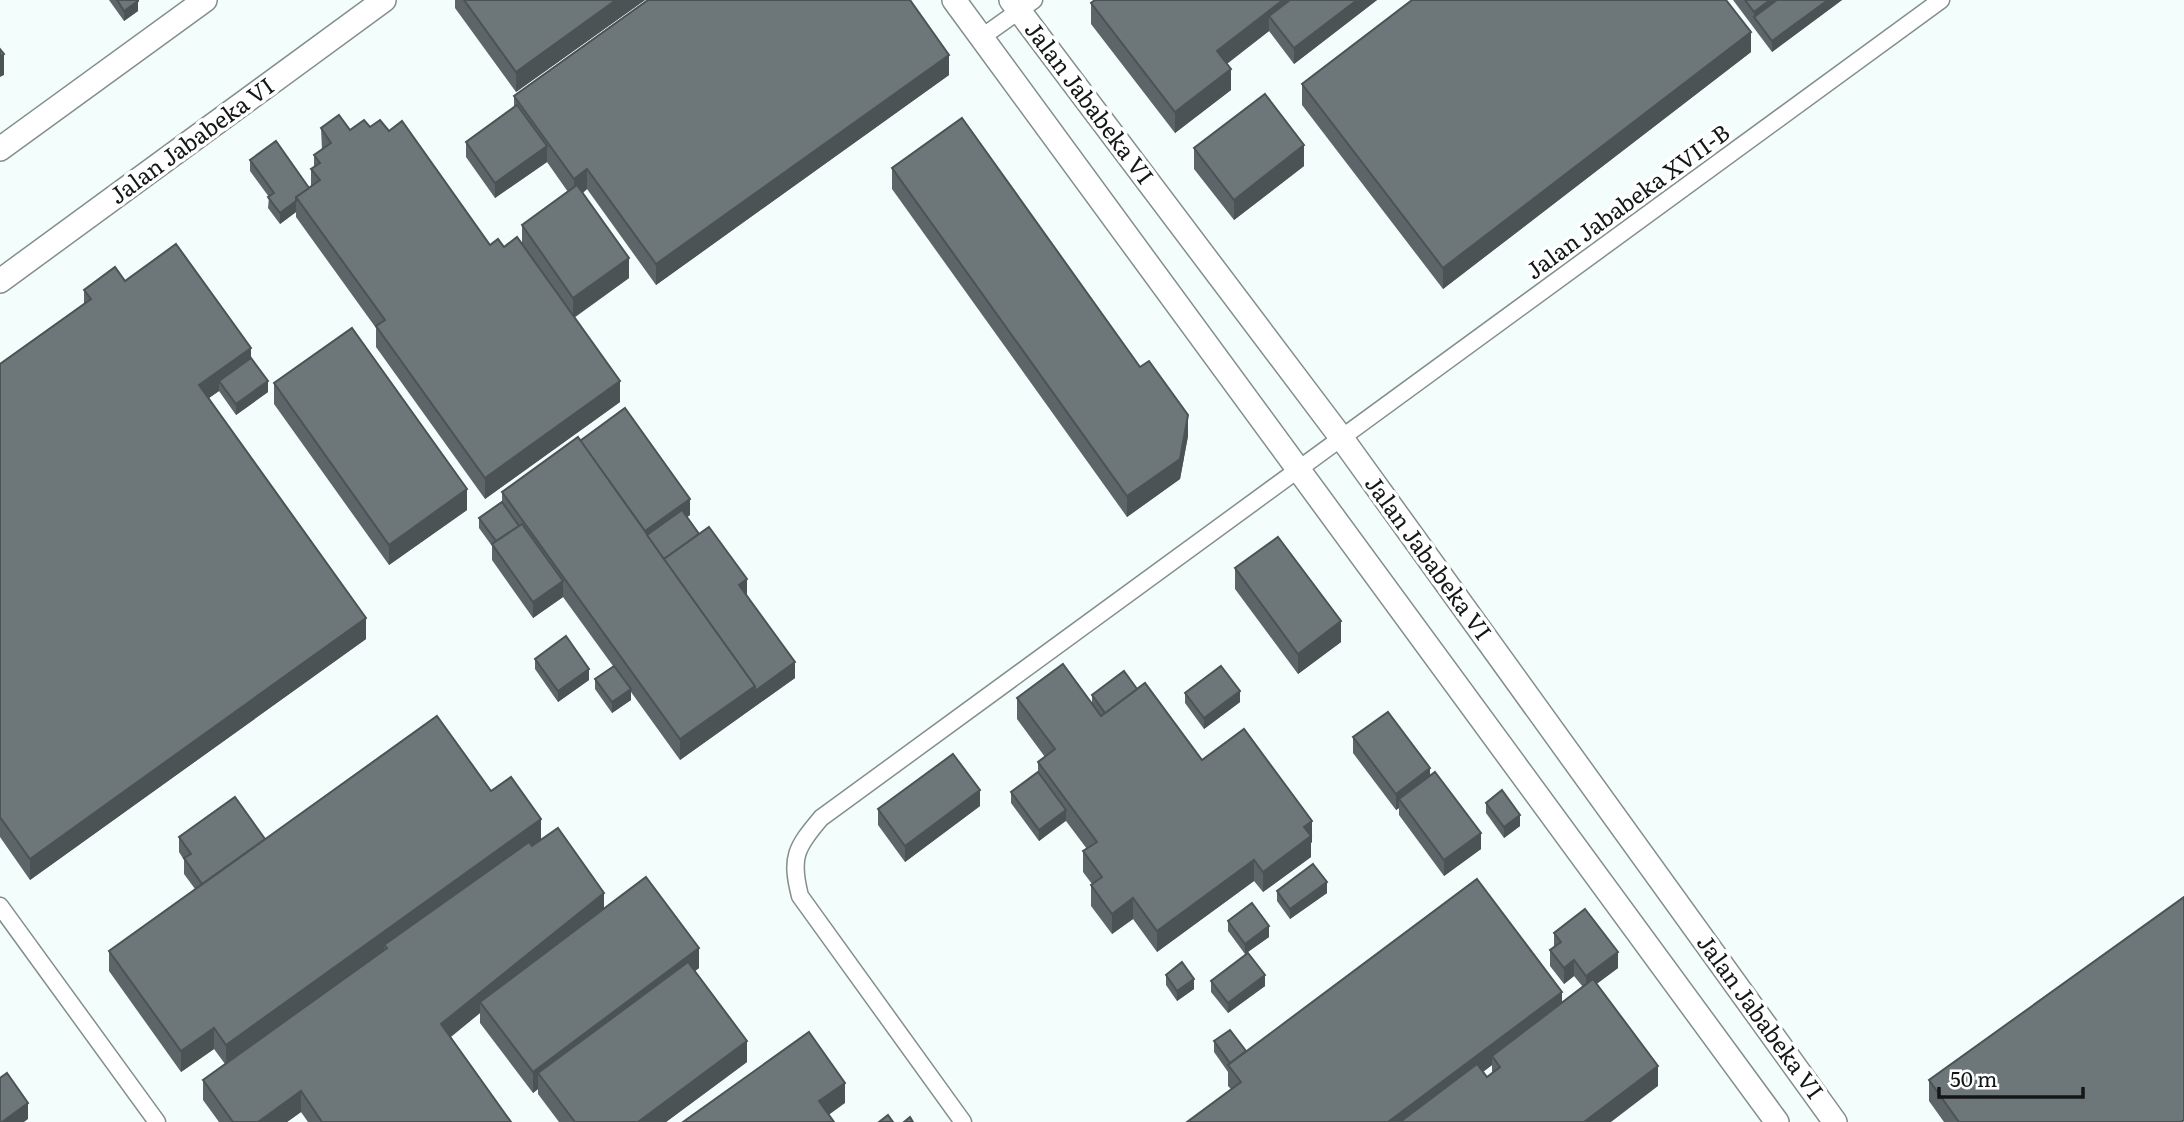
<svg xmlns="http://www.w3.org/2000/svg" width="2184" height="1122" font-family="Literata,serif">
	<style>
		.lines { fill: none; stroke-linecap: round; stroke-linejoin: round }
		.street-casing { stroke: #848e8d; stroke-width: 19 }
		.secondary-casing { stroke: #848e8d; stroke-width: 26 }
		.street { stroke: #fff; stroke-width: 16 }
		.secondary { stroke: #fff; stroke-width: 23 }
		.wall { fill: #5e6568; fill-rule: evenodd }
		.shaded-wall { fill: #4c5355 }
		.building { fill: #6d7679; stroke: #4c5355; stroke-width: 2 }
		.labels { text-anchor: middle; stroke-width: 7; stroke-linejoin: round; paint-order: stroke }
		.street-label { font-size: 23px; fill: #131716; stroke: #fff }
	</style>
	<rect width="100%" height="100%" fill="#f2fdfc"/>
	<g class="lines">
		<defs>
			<g id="street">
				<polyline points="982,37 1034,0"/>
				<polyline points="0,906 157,1122"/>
				<path d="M963,1122L800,896C790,857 796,848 821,818L1941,0"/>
			</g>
			<g id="secondary">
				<polyline points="954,0 1777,1122"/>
				<polyline points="1011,0 1343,440 1835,1122"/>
				<polyline points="0,149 205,0"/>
				<polyline points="0,281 384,0"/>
			</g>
		</defs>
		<use href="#street" class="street-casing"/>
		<use href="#secondary" class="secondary-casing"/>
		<use href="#street" class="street"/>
		<use href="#secondary" class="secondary"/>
	</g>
	<g class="wall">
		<polygon points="109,0 138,0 138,11 124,21"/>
		<polygon points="455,0 645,0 516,92 455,8"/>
		<polygon points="1377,0 1294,64 1269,31 1227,64 1231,90 1175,133 1091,24 1091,3"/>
		<polygon points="1733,0 1842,0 1772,52"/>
		<polygon points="1751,52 1443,289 1302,105 1302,84"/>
		<polygon points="949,75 656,285 587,189 583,193 629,278 574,318 620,402 485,499 376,347 376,328 296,217 296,212 280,224 268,208 269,197 250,171 250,160 309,188 311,186 311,169 314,167 314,155 322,150 321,128 350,130 370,127 389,131 490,245 504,247 522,244 522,225 568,192 547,162 495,198 466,157 466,142 514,107 514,96"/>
		<polygon points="1194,148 1304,166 1234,220 1194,169"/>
		<polygon points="892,168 1140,367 1188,436 1180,479 1127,517 892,189"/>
		<polygon points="125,281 251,358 268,392 236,415 219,391 209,398 366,639 30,880 0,837 0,364 84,304 84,290"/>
		<polygon points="274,383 467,510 389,565 274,404"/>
		<polygon points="580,441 690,515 687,517 747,595 795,678 680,760 631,692 631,700 612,713 595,689 595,679 613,666 563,597 533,618 492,560 492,546 479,528 479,518 502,502 502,492"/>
		<polygon points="1235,568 1341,642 1298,674 1235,589"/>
		<polygon points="535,659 589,680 558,702 535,669"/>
		<polygon points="1137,689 1202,760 1312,842 1311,843 1311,857 1263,892 1254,881 1157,952 1133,919 1112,934 1091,906 1091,885 1092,884 1083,872 1083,851 1087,849 1066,821 1039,841 1011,803 1011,792 1038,772 1038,762 1045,757 1017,719 1017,698 1092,703 1092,695"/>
		<polygon points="1185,693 1240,702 1204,729 1185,703"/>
		<polygon points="1353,737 1430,776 1481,849 1444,876 1399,815 1399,808 1396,810 1353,753"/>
		<polygon points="491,791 541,840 604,909 699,968 695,971 747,1062 666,1122 559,1122 538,1094 538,1089 533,1093 480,1023 480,1013 451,1037 511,1122 308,1122 301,1112 287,1122 219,1122 203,1100 203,1080 225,1064 214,1049 181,1072 109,971 109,951 195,889 184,874 184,860 179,852 179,837 265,839"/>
		<polygon points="1486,803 1520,826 1504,838 1486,813"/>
		<polygon points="980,806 905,862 878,825 878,809"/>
		<polygon points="1277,891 1327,893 1290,919 1277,901"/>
		<polygon points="1228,921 1269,937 1245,954 1228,931"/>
		<path d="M1554,933L1618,968L1596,984L1658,1086L1231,1089L1228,1086V1072L1214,1052V1041L1246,1052L1562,1003L1583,987L1574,976L1564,984L1550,966V950L1554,948ZM1492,1065V1074L1487,1077L1483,1072Z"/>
		<polygon points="1166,975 1194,989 1177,1001 1166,985"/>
		<polygon points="1211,981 1265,986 1228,1013 1211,992"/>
		<polygon points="1929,1080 2184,1122 1944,1122 1929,1101"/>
	</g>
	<g class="shaded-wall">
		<polygon points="616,0 645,0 516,92 516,72"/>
		<polygon points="1283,0 1310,0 1269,16 1269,31 1217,71 1217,51"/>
		<polygon points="1357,0 1377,0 1294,64 1294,48"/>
		<polygon points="1770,0 1791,0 1754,17 1754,12"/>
		<polygon points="1828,0 1842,0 1772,52 1772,41"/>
		<polygon points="138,1 138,11 124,21 124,11"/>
		<polygon points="1751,32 1751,52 1443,289 1443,268"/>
		<polygon points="4,54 4,75 0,77 0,57"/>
		<polygon points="949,55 949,75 656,285 656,264"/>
		<polygon points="1231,69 1231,90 1175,133 1175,112"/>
		<polygon points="1304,145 1304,166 1234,220 1234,200"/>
		<polygon points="547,146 547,162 495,198 495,183"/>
		<polygon points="587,169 587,189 574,199 574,179"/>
		<polygon points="296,201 296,212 280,224 280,213"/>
		<polygon points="629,258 629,278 573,318 573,298"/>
		<polygon points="251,348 251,368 219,381 219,391 199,405 199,385"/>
		<polygon points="268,381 268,392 236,415 236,404"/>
		<polygon points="620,381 620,402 485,499 485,478"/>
		<polygon points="1188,415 1188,436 1180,479 1127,517 1127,496"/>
		<polygon points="467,489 467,510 389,565 389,545"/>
		<polygon points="690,499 690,515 647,545 642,533"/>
		<polygon points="747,579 747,595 739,585"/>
		<polygon points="563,581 563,597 533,618 533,602"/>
		<polygon points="366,618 366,639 30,880 30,859"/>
		<polygon points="1341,621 1341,642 1298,674 1298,654"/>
		<polygon points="795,662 795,678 680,760 680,739 755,686"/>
		<polygon points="589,669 589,680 558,702 558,691"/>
		<polygon points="631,689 631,700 612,713 612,702"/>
		<polygon points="1240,691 1240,702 1204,729 1204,718"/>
		<polygon points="1430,768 1430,784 1399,799 1399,808 1396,810 1396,794"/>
		<polygon points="980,790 980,806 905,862 905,846"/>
		<polygon points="1066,810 1066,820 1039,841 1039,830"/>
		<polygon points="1520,815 1520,826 1504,838 1504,827"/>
		<polygon points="541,819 541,840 387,948 384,945 384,952 226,1066 226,1045"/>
		<polygon points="1312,821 1312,842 1311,843 1311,857 1263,892 1263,872 1304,827"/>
		<polygon points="1481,833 1481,849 1444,876 1444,860"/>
		<polygon points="1254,860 1254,881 1157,952 1157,931"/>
		<polygon points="1327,882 1327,893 1290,919 1290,909"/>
		<polygon points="604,893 604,914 480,1002 480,1013 441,1044 441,1024"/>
		<polygon points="1133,898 1133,919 1112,934 1112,914"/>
		<polygon points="1269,926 1269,937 1245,954 1245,944"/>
		<polygon points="699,948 699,968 546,1084 538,1073 538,1089 533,1093 533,1072"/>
		<polygon points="1618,952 1618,968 1586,992 1586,976"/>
		<polygon points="1574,960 1574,976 1564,984 1564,968"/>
		<polygon points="1265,975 1265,986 1228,1013 1228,1003"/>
		<polygon points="1194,979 1194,989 1177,1001 1177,991"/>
		<polygon points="1562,992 1562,1012 1492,1056 1492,1065 1416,1122 1388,1122"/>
		<polygon points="214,1028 214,1049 181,1072 181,1051"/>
		<polygon points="747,1041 747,1062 666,1122 638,1122"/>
		<polygon points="1658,1066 1658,1086 1611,1122 1584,1122"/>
		<polygon points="845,1083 845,1103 819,1122 819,1101"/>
		<polygon points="301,1091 301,1112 287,1122 258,1122"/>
		<polygon points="28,1103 28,1119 24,1122 2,1122"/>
	</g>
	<g class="building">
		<polygon points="117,0 138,0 138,1 124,11"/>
		<polygon points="464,0 616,0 516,72"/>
		<polygon points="648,0 910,0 949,55 656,264 587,169 574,179 514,96"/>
		<polygon points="1095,0 1283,0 1217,51 1231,69 1175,112 1091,3"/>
		<polygon points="1290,0 1357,0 1294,48 1269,16"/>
		<polygon points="1412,0 1726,0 1751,32 1443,268 1302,84"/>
		<polygon points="1745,0 1770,0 1754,12"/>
		<polygon points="1777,0 1828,0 1772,41 1754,17"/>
		<polygon points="0,49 4,54 0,57"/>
		<polygon points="1265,94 1304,145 1234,200 1194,148"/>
		<polygon points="517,105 547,146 495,183 466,142"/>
		<polygon points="339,115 350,130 364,120 370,127 380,120 389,131 402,121 490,245 498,239 504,247 517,237 620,381 485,478 376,326 385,320 296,197 320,180 311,169 320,163 314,155 331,143 321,128"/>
		<polygon points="962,118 1140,367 1149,361 1188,415 1180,459 1127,496 892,168"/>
		<polygon points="276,141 309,188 296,197 296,201 280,213 268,197 274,193 250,160"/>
		<polygon points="577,185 629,258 573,298 522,225"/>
		<polygon points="176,244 251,348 199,385 366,618 30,859 0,817 0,364 91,299 84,290 115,267 125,281"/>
		<polygon points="352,328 467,489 389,545 274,383"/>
		<polygon points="251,358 268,381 236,404 219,381"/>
		<polygon points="625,408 690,499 645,531 580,441"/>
		<polygon points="578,437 755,686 680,739 502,492"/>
		<polygon points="502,502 519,526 496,541 479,518"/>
		<polygon points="682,510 699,534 664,559 647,535"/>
		<polygon points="522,524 563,581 533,602 492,544"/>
		<polygon points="709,527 747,579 739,585 795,662 755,691 755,686 664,559"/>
		<polygon points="1278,537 1341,621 1298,654 1235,568"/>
		<polygon points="566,636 589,669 558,691 535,659"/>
		<polygon points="1063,664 1101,716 1145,683 1202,760 1244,729 1312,821 1304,827 1311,836 1263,872 1254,860 1157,931 1133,898 1112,914 1091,885 1102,877 1083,851 1097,842 1038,762 1055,749 1017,698"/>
		<polygon points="614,666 631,689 612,702 595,679"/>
		<polygon points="1221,666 1240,691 1204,718 1185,693"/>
		<polygon points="1124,671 1137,689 1105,713 1092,695"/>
		<polygon points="1388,712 1430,768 1396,794 1353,737"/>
		<polygon points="437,716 491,791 511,777 541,819 226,1045 214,1028 181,1051 109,951"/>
		<polygon points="953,754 980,790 905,846 878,809"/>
		<polygon points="1038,772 1066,810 1039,830 1011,792"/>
		<polygon points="1435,772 1481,833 1444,860 1399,799"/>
		<polygon points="1502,790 1520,815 1504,827 1486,803"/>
		<polygon points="235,797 265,839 202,884 184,858 191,854 179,837"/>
		<polygon points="558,828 604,893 441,1024 511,1122 322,1122 301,1091 258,1122 233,1122 203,1080 387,948 384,945 529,842 532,846"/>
		<polygon points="1313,864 1327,882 1290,909 1277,891"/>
		<polygon points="646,877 699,948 533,1072 480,1002"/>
		<polygon points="1477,879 1562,992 1388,1122 1187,1122 1241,1082 1228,1065"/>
		<polygon points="2184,897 2184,1120 2181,1122 1959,1122 1929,1080"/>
		<polygon points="1252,903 1269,926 1245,944 1228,921"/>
		<polygon points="1585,909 1618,952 1586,976 1574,960 1564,968 1550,950 1561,942 1554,933"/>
		<polygon points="1248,953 1265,975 1228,1003 1211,981"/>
		<polygon points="688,962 747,1041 638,1122 575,1122 538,1073"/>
		<polygon points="1182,962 1194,979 1177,991 1166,975"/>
		<polygon points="1593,979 1658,1066 1584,1122 1400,1122 1477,1064 1487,1077 1500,1067 1492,1056"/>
		<polygon points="1230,1030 1246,1051 1230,1063 1214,1041"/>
		<polygon points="809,1032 845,1083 819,1101 834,1122 683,1122"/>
		<polygon points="7,1073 28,1103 2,1122 0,1122 0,1078"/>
		<polygon points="888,1115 893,1122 879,1122"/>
		<polygon points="910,1117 913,1122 904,1122"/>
	</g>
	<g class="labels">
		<g class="street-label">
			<text transform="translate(1089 103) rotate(53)" y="8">Jalan Jababeka VI</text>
			<text transform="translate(192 141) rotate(-36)" y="8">Jalan Jababeka VI</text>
			<text transform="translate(1628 202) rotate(-36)" y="8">Jalan Jababeka XVII-B</text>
			<text transform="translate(1428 558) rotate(54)" y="8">Jalan Jababeka VI</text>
			<text transform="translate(1760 1017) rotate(54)" y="8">Jalan Jababeka VI</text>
		</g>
	</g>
	<path d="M1939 1087v10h144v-10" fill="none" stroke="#131716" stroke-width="3.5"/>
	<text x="1950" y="1087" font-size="21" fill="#131716" stroke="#ffffff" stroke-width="5" paint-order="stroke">50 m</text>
</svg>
